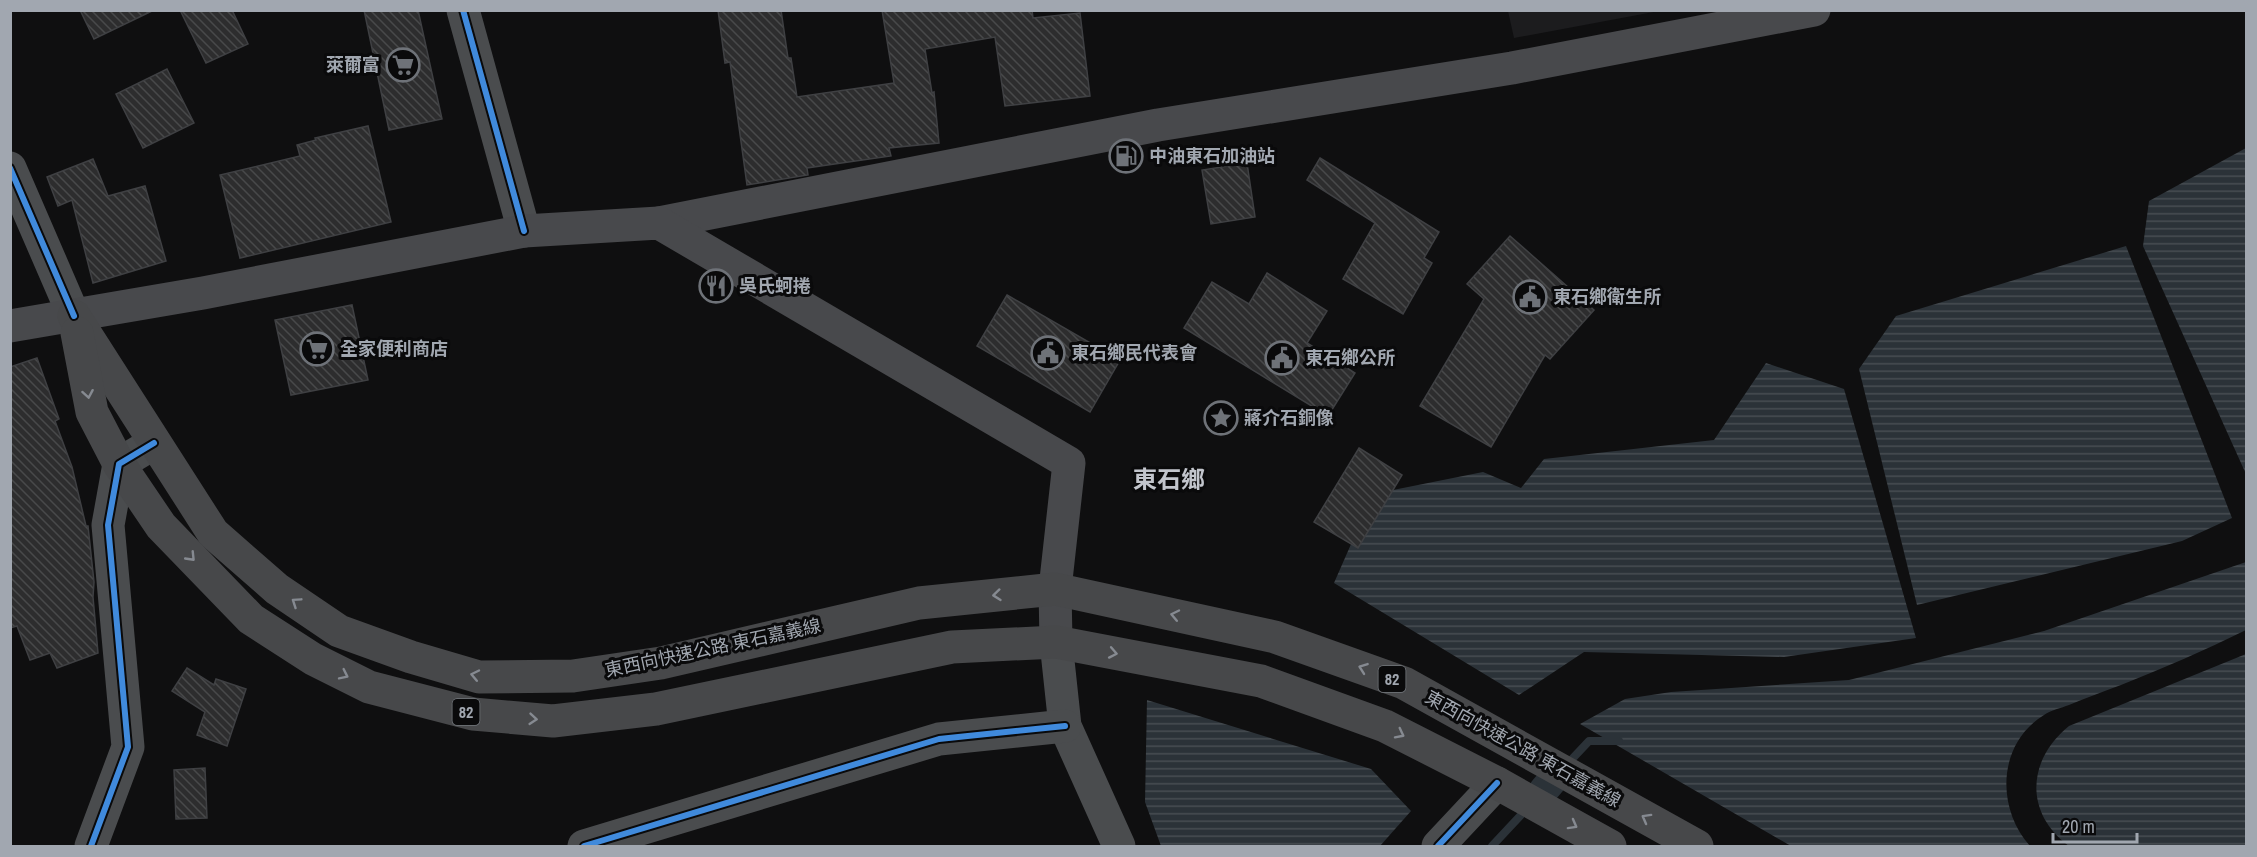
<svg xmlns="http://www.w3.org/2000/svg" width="2257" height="857" font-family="'Archivo Narrow','Noto Sans TC',sans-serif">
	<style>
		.built { fill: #1c1c1e }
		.water { fill: url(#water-rules) }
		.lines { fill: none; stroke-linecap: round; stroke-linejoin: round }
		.stream { stroke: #2b3238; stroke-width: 8 }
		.canal { stroke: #2b3238; stroke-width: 30 }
		.building { fill: url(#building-back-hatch); stroke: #3f4043; stroke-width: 1.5 }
		.minor { stroke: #4a4c4e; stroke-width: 33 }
		.tertiary { stroke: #4a4c4e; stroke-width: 33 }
		.secondary { stroke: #48494c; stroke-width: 33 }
		.primary { stroke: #47484a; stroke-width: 33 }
		.cycleway-casing { stroke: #0a0a0b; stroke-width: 10 }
		.cycleway { stroke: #408adc; stroke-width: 6 }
		.oneway { stroke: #868a91 }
		.labels { text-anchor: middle; stroke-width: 6; stroke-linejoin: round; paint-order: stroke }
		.shield { fill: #0a0a0b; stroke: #74787e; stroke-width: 1.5 }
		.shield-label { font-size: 16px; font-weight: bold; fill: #a1a7b0 }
		.poi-label { font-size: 18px; font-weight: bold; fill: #a1a7b0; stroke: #0a0a0b; text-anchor: start }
		.street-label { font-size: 18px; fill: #a1a7b0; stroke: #0a0a0b }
		.district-label { font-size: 24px; font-weight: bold; fill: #c2c5cc; stroke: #0a0a0b }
	</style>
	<defs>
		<pattern id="water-rules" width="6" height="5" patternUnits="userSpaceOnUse" patternTransform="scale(1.5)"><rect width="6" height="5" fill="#2b3238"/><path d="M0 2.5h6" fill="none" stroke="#474d52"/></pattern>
		<pattern id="building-back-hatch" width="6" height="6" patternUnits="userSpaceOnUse" patternTransform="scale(1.5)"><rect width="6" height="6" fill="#2d2d2e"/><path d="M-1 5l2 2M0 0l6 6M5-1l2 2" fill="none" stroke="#48494a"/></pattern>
	</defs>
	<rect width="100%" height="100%" fill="#0f0f10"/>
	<polygon class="built" points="1508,11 1508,10 1659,11 1514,38"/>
	<g class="water">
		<polygon points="2246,148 2246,474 2143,246 2149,201"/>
		<polygon points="2126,246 2232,518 2182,541 1917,605 1859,369 1896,316"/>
		<polygon points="1766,363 1844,389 1916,638 1784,657 1584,652 1519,695 1334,583 1373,494 1483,472 1521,488 1544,459 1714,440"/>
		<path d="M2246,562V630C2205,650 2164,668 2121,685C2104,691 2086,698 2069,705C2061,708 2051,710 2044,715C1997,744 1996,808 2030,846H1791L1580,724L1625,699L1671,692L1849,680L2044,631Z"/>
		<path d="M2246,654V846H2069C2024,813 2027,760 2069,726Z"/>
		<polygon points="1147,700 1371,769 1411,811 1380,846 1161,846 1145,802"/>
	</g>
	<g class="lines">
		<g class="stream">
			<polyline points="1573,758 1589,741 1619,741"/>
			<polyline points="1492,846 1521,815"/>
		</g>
		<polyline class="canal" points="1544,790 1550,783"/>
	</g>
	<g class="building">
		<polygon points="80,10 154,10 94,39"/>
		<polygon points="180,10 232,10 248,44 206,63"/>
		<polygon points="364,10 418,10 442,119 389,130"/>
		<polygon points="718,10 781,10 788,58 791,58 797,97 894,83 882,10 1032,10 1033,18 1080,13 1090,96 1005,106 995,37 925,49 932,93 934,92 939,143 889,148 891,156 807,168 808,175 747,185 730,62 725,63"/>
		<polygon points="167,69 194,123 143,148 116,94"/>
		<polygon points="368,126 391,222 240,258 220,175 300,156 297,145 316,140 315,138"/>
		<polygon points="1320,158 1439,232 1424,258 1432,263 1403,314 1343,279 1375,223 1307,180"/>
		<polygon points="93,159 108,196 145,186 166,261 93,283 72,200 58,206 47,177"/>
		<polygon points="1247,163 1255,217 1211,224 1202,170"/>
		<polygon points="1510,236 1594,310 1550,359 1545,355 1491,447 1420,406 1484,299 1467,284"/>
		<polygon points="1267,273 1327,311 1307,343 1355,373 1328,416 1184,328 1212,282 1249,304"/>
		<polygon points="1007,295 1120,360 1090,412 977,346"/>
		<polygon points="352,305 368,380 291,395 275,320"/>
		<polygon points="37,358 59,419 55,421 72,467 86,526 88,526 94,582 93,597 98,653 57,668 50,653 30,660 17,626 10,628 10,367"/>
		<polygon points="1359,448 1402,475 1358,548 1314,522"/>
		<polygon points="187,668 214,685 216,679 246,689 227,746 197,735 205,712 172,691"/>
		<polygon points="205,768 207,818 176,819 174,770"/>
	</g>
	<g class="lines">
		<g class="minor">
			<polyline points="1056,642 1065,726 1119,846"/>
			<polyline points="91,846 128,747 108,525 119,464 154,443"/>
			<polyline points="584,846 939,739 1065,726"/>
			<polyline points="1438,846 1497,783"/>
		</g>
		<g class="tertiary">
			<polyline points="463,10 524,231"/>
			<polyline points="10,168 74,316"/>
		</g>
		<g class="secondary">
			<polyline points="659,223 1158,125 1512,68 1814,10"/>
			<polyline points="10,326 203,293 524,231 659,223 1069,463 1055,589 1056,642"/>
		</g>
		<g class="primary">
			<polyline points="74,316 213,533 277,589 339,631 411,657 479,677 573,676 661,663 919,603 1055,589 1275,637 1404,683 1697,846"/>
			<polyline points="77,333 92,412 119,464 161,526 251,619 313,659 369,687 473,714 553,721 656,709 952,647 1056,642 1261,681 1385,726 1497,783 1610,846"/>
		</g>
		<defs>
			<g id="cycleway">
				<polyline points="463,10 524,231"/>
				<polyline points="10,168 74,316"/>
				<polyline points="91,846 128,747 108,525 119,464 154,443"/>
				<polyline points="584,846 939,739 1065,726"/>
				<polyline points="1438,846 1497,783"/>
			</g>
		</defs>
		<use href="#cycleway" class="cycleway-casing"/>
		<use href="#cycleway" class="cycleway"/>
	</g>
	<defs><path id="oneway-chevron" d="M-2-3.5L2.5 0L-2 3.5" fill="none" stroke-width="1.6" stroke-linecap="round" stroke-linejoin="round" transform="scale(1.5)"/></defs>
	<g class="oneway">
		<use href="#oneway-chevron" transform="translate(88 394) rotate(80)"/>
		<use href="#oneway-chevron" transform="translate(191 557) rotate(46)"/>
		<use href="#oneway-chevron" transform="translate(997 595) rotate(174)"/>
		<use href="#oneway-chevron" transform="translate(296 602) rotate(-146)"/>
		<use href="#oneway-chevron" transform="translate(1175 615) rotate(-168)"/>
		<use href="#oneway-chevron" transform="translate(1113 653) rotate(11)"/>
		<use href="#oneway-chevron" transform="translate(1363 668) rotate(-160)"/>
		<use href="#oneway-chevron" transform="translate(344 675) rotate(26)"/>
		<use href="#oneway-chevron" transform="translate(475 675) rotate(-168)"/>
		<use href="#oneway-chevron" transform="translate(533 719) rotate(5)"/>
		<use href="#oneway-chevron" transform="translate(1400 734) rotate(27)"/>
		<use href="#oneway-chevron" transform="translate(1646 818) rotate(-151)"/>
		<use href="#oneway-chevron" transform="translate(1573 825) rotate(29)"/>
	</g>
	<defs>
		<symbol id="supermarket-ring" viewBox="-11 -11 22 22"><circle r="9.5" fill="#0a0a0b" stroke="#6e7278" stroke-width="1.5"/><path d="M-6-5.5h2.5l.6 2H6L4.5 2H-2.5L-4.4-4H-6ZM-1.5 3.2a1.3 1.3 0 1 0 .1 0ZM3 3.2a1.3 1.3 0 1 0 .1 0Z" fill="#6e7278"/></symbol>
		<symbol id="fuel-ring" viewBox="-11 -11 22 22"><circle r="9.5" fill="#0a0a0b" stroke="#6e7278" stroke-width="1.5"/><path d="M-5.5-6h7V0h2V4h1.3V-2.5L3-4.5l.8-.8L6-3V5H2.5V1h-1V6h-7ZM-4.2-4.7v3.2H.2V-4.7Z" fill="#6e7278"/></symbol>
		<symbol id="restaurant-ring" viewBox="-11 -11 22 22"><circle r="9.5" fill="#0a0a0b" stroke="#6e7278" stroke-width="1.5"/><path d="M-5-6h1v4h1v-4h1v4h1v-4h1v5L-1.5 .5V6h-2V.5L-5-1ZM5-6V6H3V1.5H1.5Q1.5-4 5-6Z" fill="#6e7278"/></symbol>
		<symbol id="civic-ring" viewBox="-11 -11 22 22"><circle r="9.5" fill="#0a0a0b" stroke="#6e7278" stroke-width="1.5"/><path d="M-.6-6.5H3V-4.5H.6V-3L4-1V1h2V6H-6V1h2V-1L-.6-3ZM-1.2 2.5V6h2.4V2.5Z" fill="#6e7278"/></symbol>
		<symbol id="sight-ring" viewBox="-11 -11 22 22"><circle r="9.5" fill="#0a0a0b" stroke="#6e7278" stroke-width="1.5"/><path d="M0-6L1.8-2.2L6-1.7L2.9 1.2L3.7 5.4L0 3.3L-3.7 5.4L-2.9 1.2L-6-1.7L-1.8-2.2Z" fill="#6e7278"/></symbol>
	</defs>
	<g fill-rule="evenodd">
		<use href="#supermarket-ring" x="384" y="46" width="38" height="38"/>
		<use href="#fuel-ring" x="1107" y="137" width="38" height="38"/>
		<use href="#restaurant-ring" x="697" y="267" width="38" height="38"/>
		<use href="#civic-ring" x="1511" y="278" width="38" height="38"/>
		<use href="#supermarket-ring" x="298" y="330" width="38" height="38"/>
		<use href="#civic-ring" x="1029" y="334" width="38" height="38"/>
		<use href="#civic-ring" x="1263" y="339" width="38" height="38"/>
		<use href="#sight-ring" x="1202" y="399" width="38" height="38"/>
	</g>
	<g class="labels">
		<g class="shield">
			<rect x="1378.5" y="666" width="27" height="26" rx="4.5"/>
			<rect x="452.5" y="699" width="27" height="26" rx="4.5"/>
		</g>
		<g class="shield-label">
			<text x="1392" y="685">82</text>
			<text x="466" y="718">82</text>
		</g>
		<g class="poi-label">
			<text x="380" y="71" text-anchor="end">萊爾富</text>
			<text x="1149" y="162">中油東石加油站</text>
			<text x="739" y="292">吳氏蚵捲</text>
			<text x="1553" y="303">東石鄉衛生所</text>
			<text x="340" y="355">全家便利商店</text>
			<text x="1071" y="359">東石鄉民代表會</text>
			<text x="1305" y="364">東石鄉公所</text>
			<text x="1244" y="424">蔣介石銅像</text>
		</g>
		<g class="street-label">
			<text transform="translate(713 648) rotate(-12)" y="6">東西向快速公路 東石嘉義線</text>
			<text transform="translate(1523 749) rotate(29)" y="6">東西向快速公路 東石嘉義線</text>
		</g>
		<g class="district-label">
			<text x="1169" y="488">東石鄉</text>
		</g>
	</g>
	<rect width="2257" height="857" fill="none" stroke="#a1a7b0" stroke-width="24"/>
	<path d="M2053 833v9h84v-9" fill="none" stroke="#a1a7b0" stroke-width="3"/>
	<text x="2062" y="833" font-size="18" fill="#a1a7b0" stroke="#0a0a0b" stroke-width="4.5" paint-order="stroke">20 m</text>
</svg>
